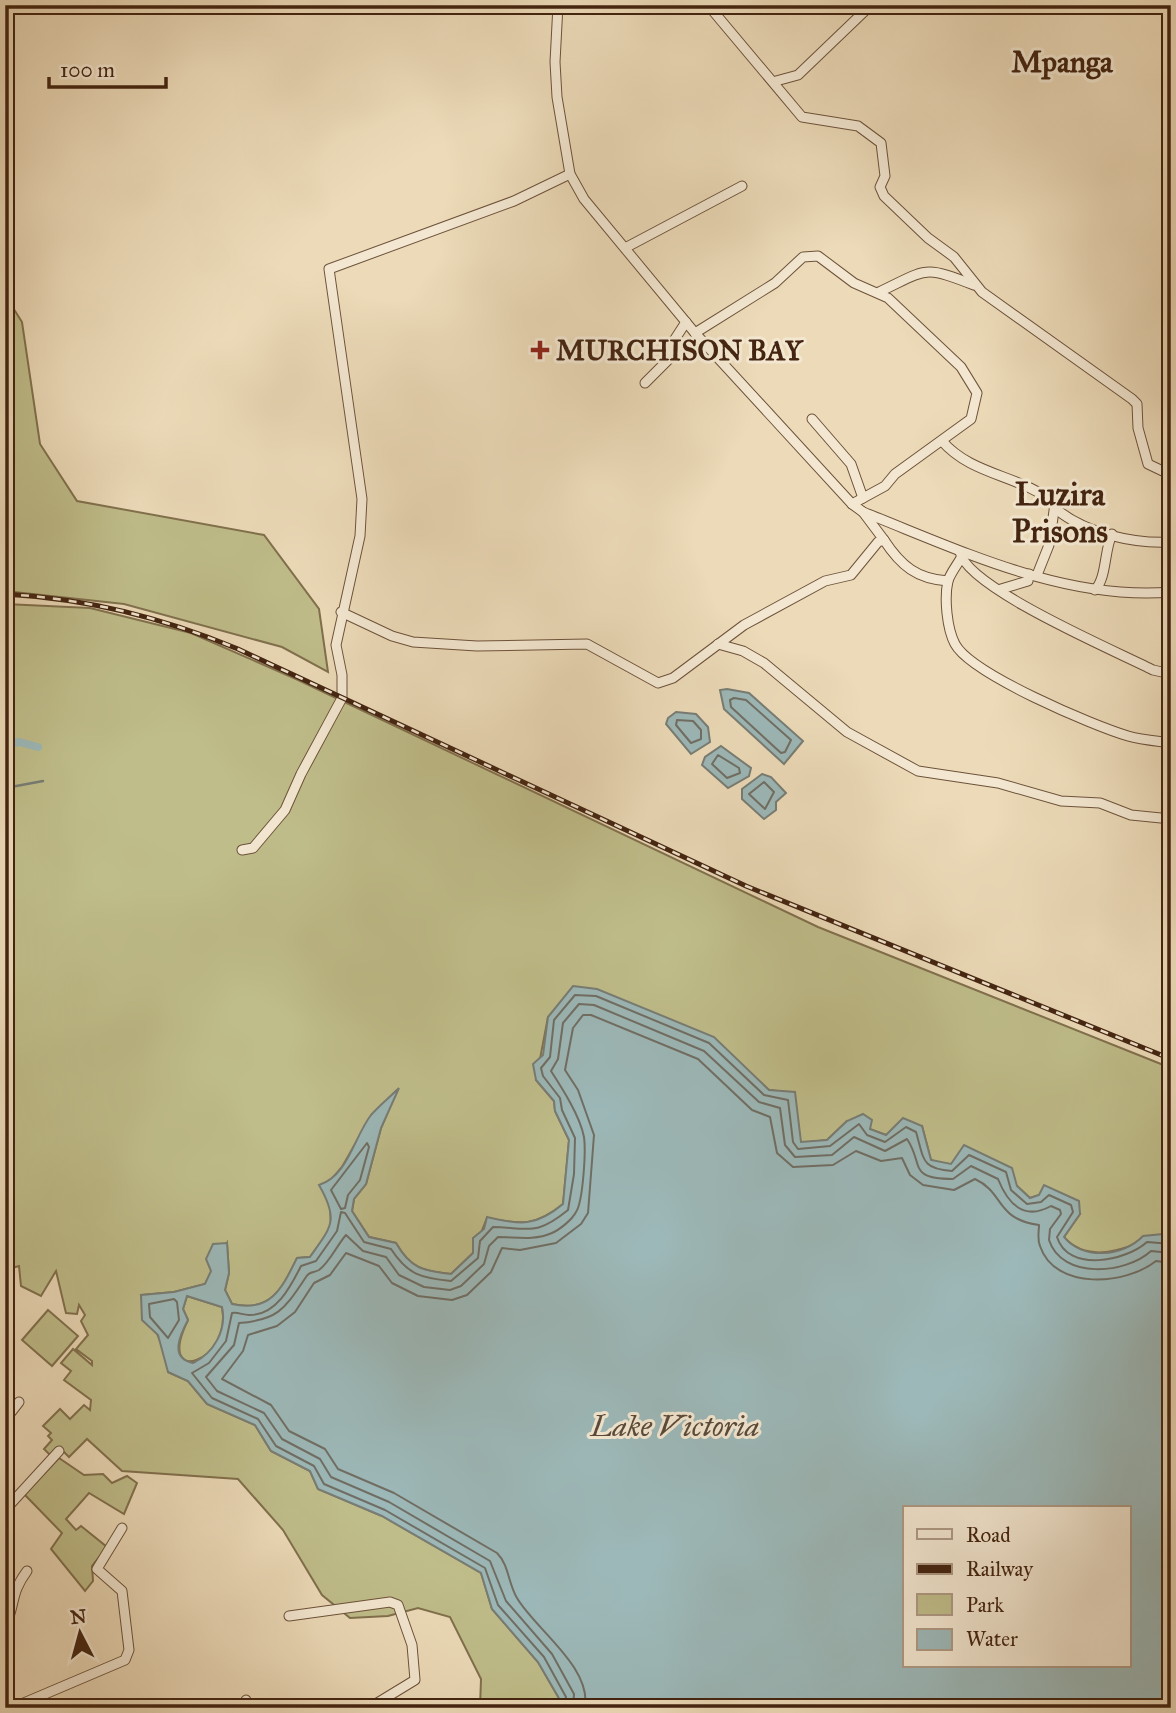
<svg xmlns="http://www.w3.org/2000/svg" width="1176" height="1713" font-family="'IM FELL Great Primer',serif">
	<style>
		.green { fill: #bfbd8a; stroke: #81704d; stroke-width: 2 }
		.water { fill: #9cb8b8; stroke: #787d75; stroke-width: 2; fill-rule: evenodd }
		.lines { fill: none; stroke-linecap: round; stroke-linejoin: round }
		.shore { stroke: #706e64; stroke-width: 2 }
		.stream { stroke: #787d75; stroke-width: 2.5 }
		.canal { stroke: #9cb8b8; stroke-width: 8 }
		.minor-casing { stroke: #6d523a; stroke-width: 11 }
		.minor { stroke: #f3e7d1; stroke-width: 9 }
		.rail-casing { stroke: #432410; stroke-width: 5 }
		.rail { stroke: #f3e7d1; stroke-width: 2.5; stroke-dasharray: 8; stroke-linecap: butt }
		.poi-dot { fill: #8f2418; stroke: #f3e7d1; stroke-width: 2.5 }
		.labels { text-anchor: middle; stroke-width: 6; stroke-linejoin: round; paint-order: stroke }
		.poi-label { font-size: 28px; font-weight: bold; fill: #432410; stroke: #f3e7d1; text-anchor: start }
		.neighbourhood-label { font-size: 30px; font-weight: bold; fill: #432410; stroke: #f3e7d1 }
		.water-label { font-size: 30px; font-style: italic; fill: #59493a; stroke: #f3e7d1 }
		.quarter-label { font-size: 32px; font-weight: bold; fill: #432410; stroke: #f3e7d1 }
	</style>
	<rect width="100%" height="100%" fill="#ecdab8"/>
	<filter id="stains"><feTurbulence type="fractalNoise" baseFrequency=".00286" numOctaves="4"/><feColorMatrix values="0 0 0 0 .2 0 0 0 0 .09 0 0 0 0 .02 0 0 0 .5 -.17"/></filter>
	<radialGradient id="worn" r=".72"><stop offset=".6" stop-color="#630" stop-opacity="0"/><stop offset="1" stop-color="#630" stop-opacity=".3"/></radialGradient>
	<g class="green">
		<polygon points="5,295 22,322 40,444 77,501 264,535 319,609 328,672 282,647 124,604 5,591"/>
		<path d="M5,604L90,608L191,633L296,679L818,927L1171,1068V1239L1163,1234C1132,1246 1090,1267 1064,1237L1080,1214L1039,1195L1030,1198L1017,1186L931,1160L922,1126L886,1135L847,1121L827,1140L800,1143L794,1093L769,1090L747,1071L548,1017L536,1080L554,1101L555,1111L569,1140L563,1204C536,1226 521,1225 487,1218L473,1253L451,1274C423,1271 411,1269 396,1243L369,1237L352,1211L354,1199L366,1184L381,1128L397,1090L371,1116L342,1167L329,1182L331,1228L310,1257L297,1258C282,1289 271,1313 232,1304L225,1290L229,1273L227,1243L205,1284L174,1292L141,1295L168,1360V1372L188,1381L207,1404L255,1425L271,1451L310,1471L318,1489L382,1516L481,1573L492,1609L538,1662L560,1700L555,1708H480L481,1679L450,1617L418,1608L388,1616L350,1618L322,1595L283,1530L238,1479L122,1471L87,1439L69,1457L59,1447L50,1455L44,1449L52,1440L48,1436L51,1433L43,1426L60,1409L70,1419L84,1405L90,1410L91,1400L64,1380L71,1371L61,1363L73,1349L92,1365V1361L76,1349L88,1335L81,1321L85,1315L79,1305L77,1314L66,1313L56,1271L41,1296L21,1286L19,1266L5,1270V1257L10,1255L5,1249Z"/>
		<path d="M187,1296L222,1307C233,1362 154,1389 188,1320L183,1309Z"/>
		<polygon points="48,1310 78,1336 52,1366 22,1340"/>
		<polygon points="59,1458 84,1475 103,1474 112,1483 127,1476 137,1483 124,1514 89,1493 66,1519 76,1530 81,1526 107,1547 92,1566 93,1581 85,1591 51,1549 62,1533 24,1494"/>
	</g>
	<g class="water">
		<polygon points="727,689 749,693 803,741 784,764 724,709 720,690"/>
		<polygon points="676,712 696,714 708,727 710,742 691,754 666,724 668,718"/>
		<polygon points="721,746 751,768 749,776 728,788 702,765 705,757"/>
		<polygon points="762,774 771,777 786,793 776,802 776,810 764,819 742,799 742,789"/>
		<path d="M573,986L597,989L714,1037L769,1090L795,1092L801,1142L827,1140L847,1121L863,1114L872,1120L870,1129L886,1135L903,1118L922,1126L931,1160L951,1164L964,1145L1012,1168L1017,1186L1030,1198L1039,1195L1044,1185L1079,1201L1080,1214L1064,1237C1082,1260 1123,1257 1143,1236L1163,1234L1171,1239V1708H555L560,1700L538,1662L492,1609L481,1573L382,1516L318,1489L310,1471L271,1451L255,1425L207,1404L188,1381L168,1372L158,1335L142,1320L141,1295L174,1292L205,1284L211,1271L206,1259L213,1244L227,1243L229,1273L225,1290L232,1304C271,1313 282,1288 297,1258L310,1257C332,1226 339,1220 319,1185C348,1176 354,1137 371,1115C379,1106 390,1097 399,1088L381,1128L366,1184L354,1199L352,1211L369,1237L396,1243C410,1268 423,1271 451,1274L473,1253V1238L484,1229L487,1217C520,1225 536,1227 563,1204L569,1140L555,1111L554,1101L536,1080L533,1064L543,1055L548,1017ZM187,1296L222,1307C227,1330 214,1353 193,1363C169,1358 180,1335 188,1320L183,1309ZM1129,1508V1666H905V1508Z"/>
	</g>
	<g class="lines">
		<g class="shore">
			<polygon points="734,698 746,700 791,740 785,752 781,753 731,707 730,700"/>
			<polygon points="677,720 693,721 701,730 701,739 691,743 676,725"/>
			<polygon points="718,755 739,768 740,773 727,778 712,764"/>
			<polygon points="764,782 774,792 765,809 749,794"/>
			<polygon points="367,1143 369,1147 360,1180 348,1195 345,1208 341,1209 331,1190"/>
			<polygon points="174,1299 177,1302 179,1320 168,1338 150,1317 149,1304"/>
			<path d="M563,1708L566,1697L544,1657L498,1605L485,1568L385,1510L324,1484L314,1466L276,1446L258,1419L212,1398L192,1373L209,1363L226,1341L232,1313C238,1312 243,1315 249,1315C276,1316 291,1286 301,1266L316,1261L337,1231L341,1212L345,1213L364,1242L391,1249C408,1275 421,1278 451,1281L478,1258L480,1241L493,1227C530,1228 536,1236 568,1210L574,1174L575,1138L562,1110L560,1098L543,1076L541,1068L550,1057L554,1020L575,995L596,996L709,1043L764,1095L788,1100L793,1142L798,1149L830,1146L859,1124L867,1135L885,1142L906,1127L916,1132C924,1159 921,1169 952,1171L969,1155L1006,1172L1011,1190L1027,1204L1041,1202L1049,1195L1071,1205L1073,1212L1057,1237C1068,1273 1126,1261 1147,1242L1171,1244"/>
			<path d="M573,1708L574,1694L552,1654L506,1601L490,1561L389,1502L331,1477L320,1459L282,1439L264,1413L217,1391L206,1377L234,1345L239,1323C279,1320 285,1308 306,1277C309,1271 314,1273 319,1270C330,1262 337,1245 346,1235L363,1251L386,1257L399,1275L424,1287L450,1290L461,1286L484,1264L489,1246L498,1237C516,1237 534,1241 552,1233C559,1230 572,1220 576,1212C583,1202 586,1151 584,1137C580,1116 562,1088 551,1071L558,1059L563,1023L579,1004L594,1005L704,1051L759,1102L780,1108L785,1145L795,1157L832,1155L854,1137L885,1151L907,1139C924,1164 907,1179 953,1179L971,1166L998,1179C1008,1204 1024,1221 1051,1206L1060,1210L1061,1214L1050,1229L1049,1240C1062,1280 1126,1274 1151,1251L1171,1253"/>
			<path d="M585,1708C592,1667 535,1629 517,1598C508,1583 509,1565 497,1553L394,1493L338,1469L325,1449L289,1431L271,1405L222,1379L243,1351L248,1335L277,1326L295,1312L314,1283L330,1275L346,1253L379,1266L392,1283L418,1296L452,1300L467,1295L491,1272L502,1248L520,1250L556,1243L581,1224L588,1213L594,1135L578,1090L565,1070L573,1028L583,1015H591L698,1059L752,1110L770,1117L777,1153L793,1167L833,1165L856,1151L881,1161L902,1158L910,1175L923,1185L954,1190L975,1179C1005,1193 995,1219 1039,1225C1039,1231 1037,1239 1040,1246C1055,1291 1126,1285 1156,1261L1171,1263"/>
		</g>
		<polyline class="stream" points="5,784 11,787 43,781"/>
		<polyline class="canal" points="5,745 19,742 38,747"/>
		<defs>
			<g id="minor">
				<path d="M558,5L555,62L557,97L570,174L584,199L695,333L852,504L863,512C960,550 1064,601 1171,592"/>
				<polyline points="708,5 802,117 858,126 881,143 885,176 880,187 884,196 928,238 954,257 982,292 1132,399 1137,404 1138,428 1148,464 1171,475"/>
				<polyline points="776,81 798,75 871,5"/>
				<polyline points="625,248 742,186"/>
				<path d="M879,292C928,269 922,265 974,285"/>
				<polyline points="695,333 775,283 803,257 818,256 854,283 888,298 961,367 977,393 971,419 895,474 885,486 852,504"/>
				<polyline points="645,383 668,360 673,342 686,322"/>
				<polyline points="812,419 851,464 863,498"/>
				<path d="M942,441C972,476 1022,475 1055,504L1049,545L1037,575"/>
				<path d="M1056,509C1085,533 1133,544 1171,542"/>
				<path d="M884,540C901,566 917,579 948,581"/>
				<path d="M960,552C967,588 1118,652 1153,670L1171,674"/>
				<path d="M961,558C957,565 950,574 948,581C944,598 947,629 955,644C971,674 1094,726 1128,736C1142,740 1157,741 1171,743"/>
				<polyline points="1001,589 1028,581 1029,574"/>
				<path d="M1095,590C1107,577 1104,551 1112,534"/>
				<polyline points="341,612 392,636 413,642 477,646 587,644 658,683 673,678 744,625 825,581 851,575 878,542 884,540 863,512"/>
				<polyline points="718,644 743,651 764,663 847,732 918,771 998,783 1061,801 1100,803 1131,815 1171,819"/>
				<polyline points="242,850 253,848 285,810 301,774 342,698 342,675 336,645 360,536 362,499 329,269 514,201 570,174"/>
				<polyline points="5,1420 19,1402"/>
				<polyline points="5,1510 59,1451"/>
				<polyline points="289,1616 390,1602 398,1605 412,1645 415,1680 369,1708"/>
				<path d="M5,1627C16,1603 10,1594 27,1571"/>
				<polyline points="246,1700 248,1708"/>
				<polyline points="12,1708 125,1660 129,1650 122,1591 97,1569 122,1528"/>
			</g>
		</defs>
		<use href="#minor" class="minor-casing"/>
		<use href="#minor" class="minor"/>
		<defs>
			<path id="rail" d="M5,594C88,599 161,617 238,649L746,886L1171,1059"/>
		</defs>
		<use href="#rail" class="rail-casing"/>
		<use href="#rail" class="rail"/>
	</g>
	<path class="poi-dot" d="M536.5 339.5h7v7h7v7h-7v7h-7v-7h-7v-7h7z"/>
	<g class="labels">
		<g class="poi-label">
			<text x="556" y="360">MURCHISON BAY</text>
		</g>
		<g class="neighbourhood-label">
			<text x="1062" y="72">Mpanga</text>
		</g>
		<g class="water-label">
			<text x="675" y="1436">Lake Victoria</text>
		</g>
		<g class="quarter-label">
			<text x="1060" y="505">Luzira<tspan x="1060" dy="37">Prisons</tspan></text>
		</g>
	</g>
	<rect width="1176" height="1713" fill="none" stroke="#ecdab8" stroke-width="28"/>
	<rect x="7" y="7" width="1162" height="1699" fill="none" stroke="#432410" stroke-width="3.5"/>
	<rect x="14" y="14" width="1148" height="1685" fill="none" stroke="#432410" stroke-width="2"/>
	<rect x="903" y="1506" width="228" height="161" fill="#f3e7d1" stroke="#ad9984" stroke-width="2"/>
	<rect x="917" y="1529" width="35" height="10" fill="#f3e7d1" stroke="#ad9984" stroke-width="2"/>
	<text x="966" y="1542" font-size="21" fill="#432410">Road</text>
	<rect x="917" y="1564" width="35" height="10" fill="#432410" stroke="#ad9984" stroke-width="2"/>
	<text x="966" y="1576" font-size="21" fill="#432410">Railway</text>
	<rect x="917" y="1594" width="35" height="21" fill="#bfbd8a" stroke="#ad9984" stroke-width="2"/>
	<text x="966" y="1612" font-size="21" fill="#432410">Park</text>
	<rect x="917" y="1629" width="35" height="21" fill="#9cb8b8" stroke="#ad9984" stroke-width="2"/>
	<text x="966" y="1646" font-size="21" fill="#432410">Water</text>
	<g transform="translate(80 1633) rotate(354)" stroke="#f3e7d1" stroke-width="5" paint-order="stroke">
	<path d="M0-5L12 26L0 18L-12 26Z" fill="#432410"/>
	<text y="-10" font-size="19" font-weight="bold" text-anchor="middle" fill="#432410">N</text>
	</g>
	<path d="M49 77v10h117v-10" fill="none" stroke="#432410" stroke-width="3.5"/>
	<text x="60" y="77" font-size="21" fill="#432410" stroke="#f3e7d1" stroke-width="5" paint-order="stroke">100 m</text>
	<rect width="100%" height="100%" filter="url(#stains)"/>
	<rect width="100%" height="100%" fill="url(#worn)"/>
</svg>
